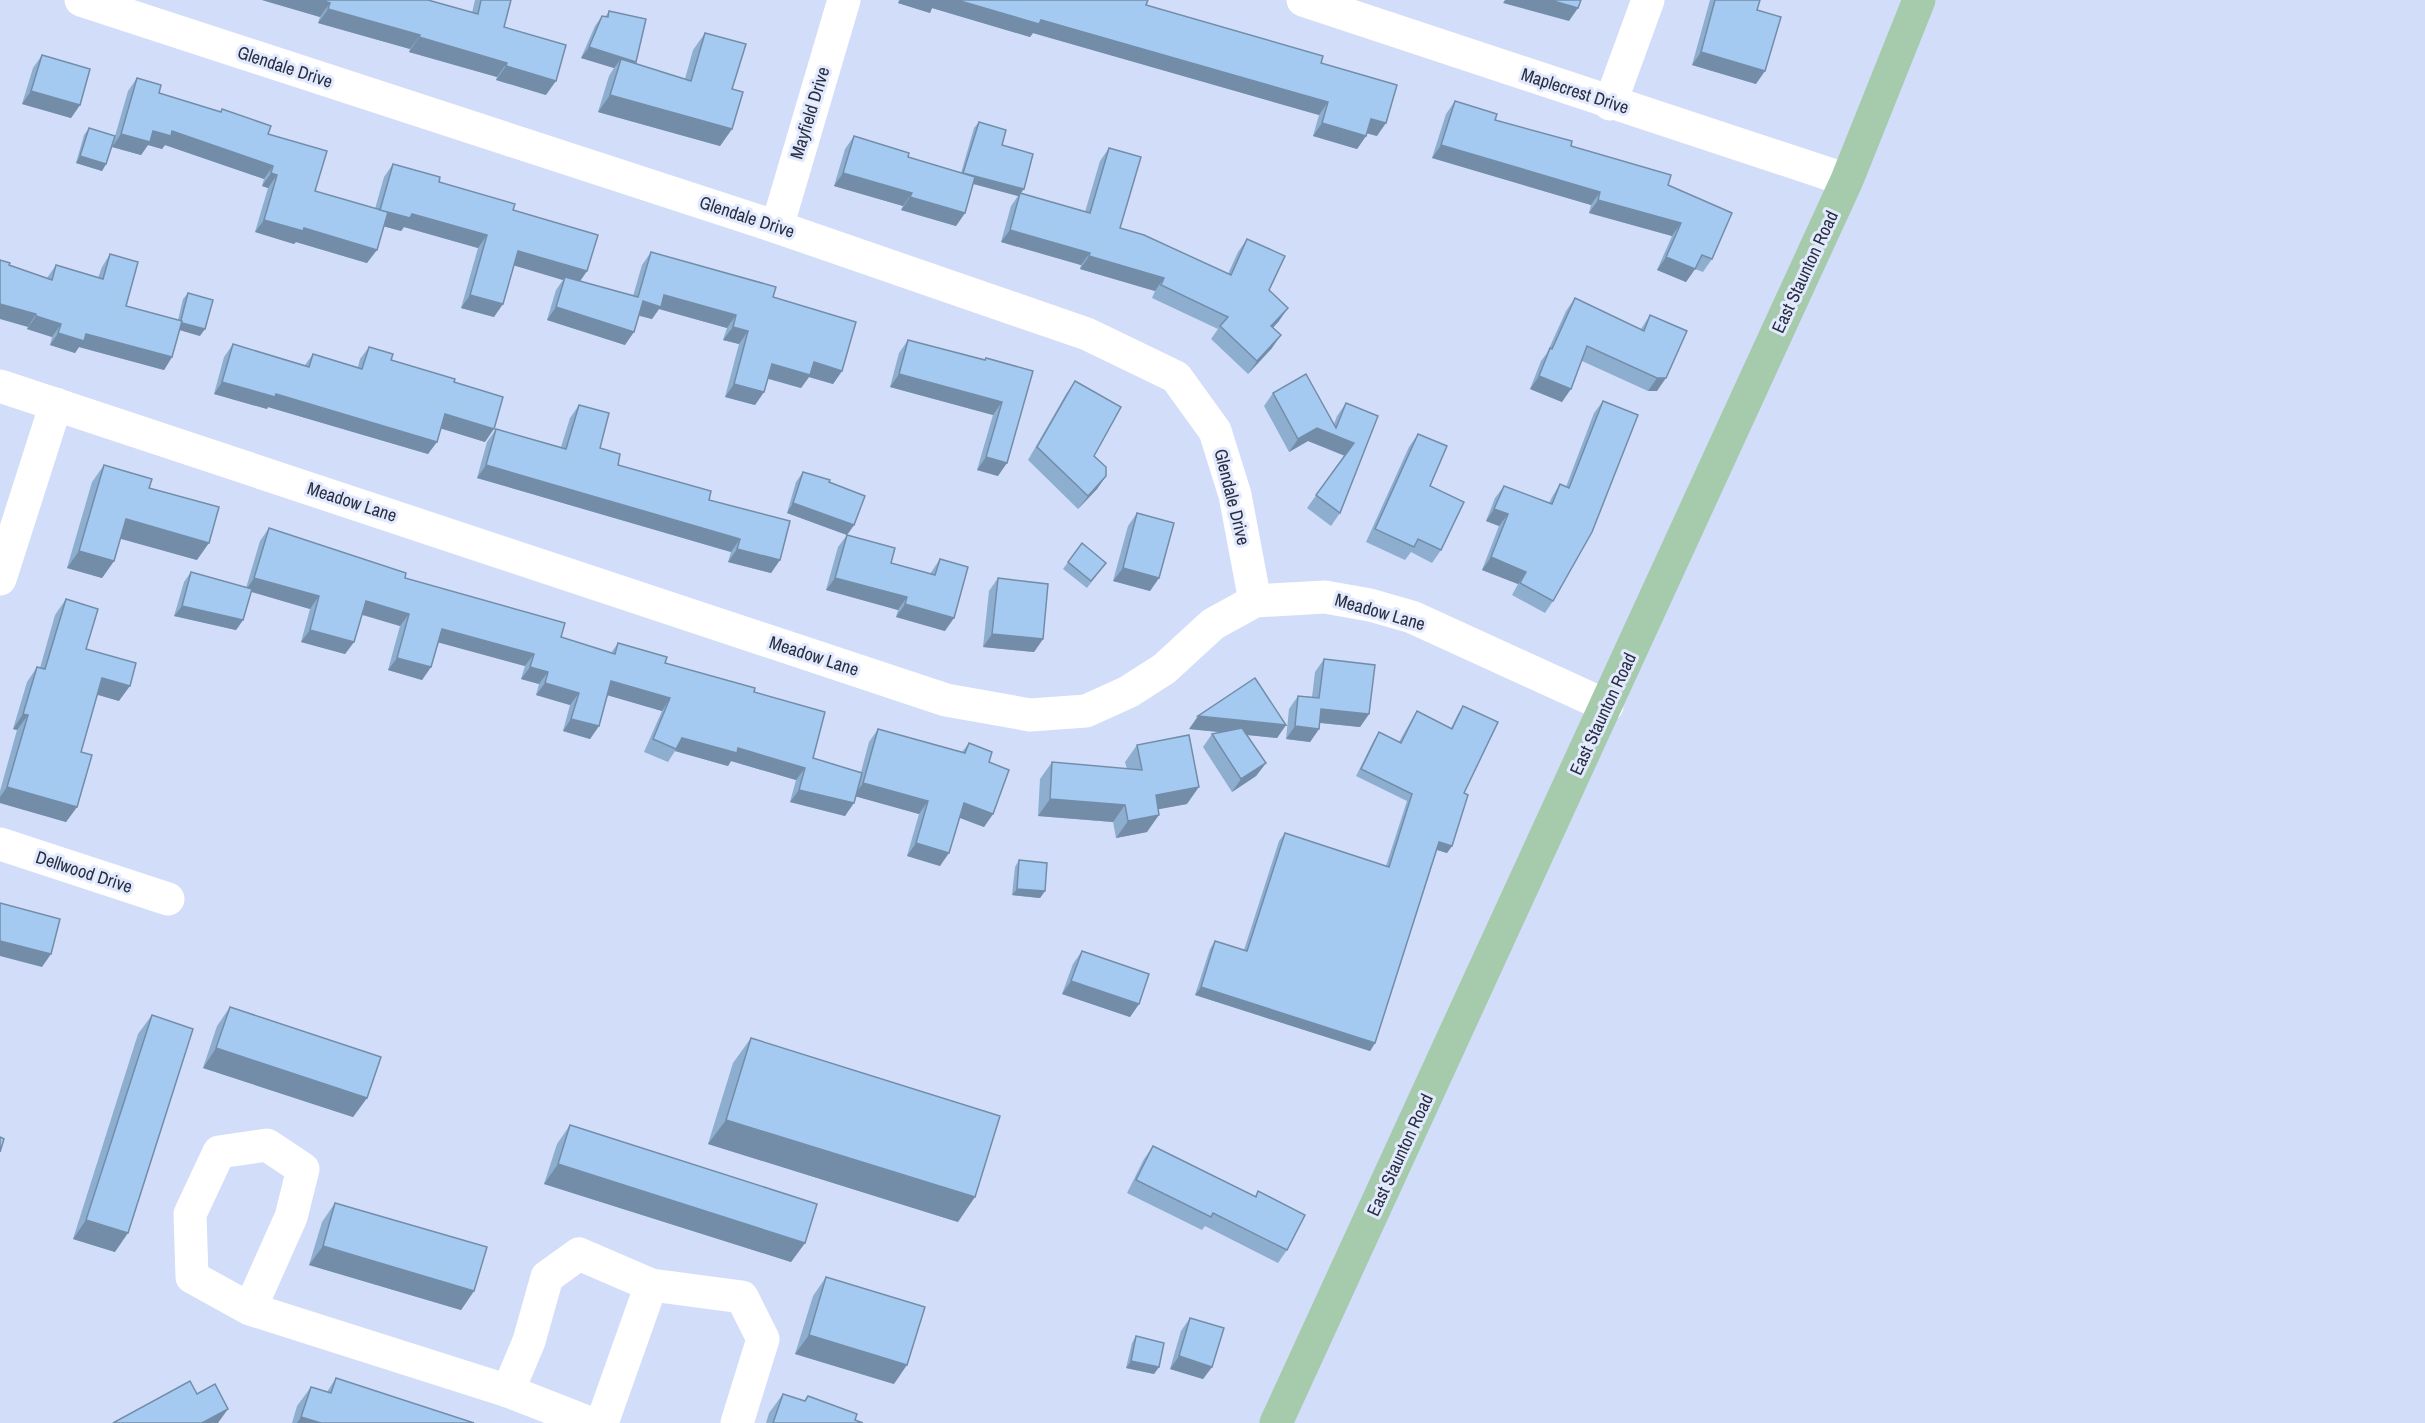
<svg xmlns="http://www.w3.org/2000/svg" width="2425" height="1423" font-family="'Archivo Narrow',sans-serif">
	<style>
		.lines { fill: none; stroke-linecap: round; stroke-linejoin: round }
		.minor { stroke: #fff; stroke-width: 33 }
		.major { stroke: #a6caac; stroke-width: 33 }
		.wall { fill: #8daecf }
		.shaded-wall { fill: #738da9 }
		.building { fill: #a4caf1; stroke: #738da9; stroke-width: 1.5 }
		.labels { text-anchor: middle; stroke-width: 6; stroke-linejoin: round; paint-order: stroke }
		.street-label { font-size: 18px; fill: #292f42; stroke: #e3eafe }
	</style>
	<rect width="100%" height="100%" fill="#d2ddfa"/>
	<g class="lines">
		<g class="minor">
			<polyline points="81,0 777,227 1087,334 1176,377 1215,431 1235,495 1255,601"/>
			<polyline points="1303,0 1847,180"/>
			<polyline points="1610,104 1648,0"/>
			<polyline points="777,227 844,0"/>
			<polyline points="0,386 946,700 1030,715 1086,711 1128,692 1164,669 1213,624 1255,601 1325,597 1370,605 1412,617 1607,706"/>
			<polyline points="0,579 56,404"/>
			<polyline points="0,844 168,899"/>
			<polygon points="267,1145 303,1169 291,1217 250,1309 192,1277 190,1214 219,1152"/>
			<polyline points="250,1309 508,1391 590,1423"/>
			<polyline points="508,1391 529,1341 547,1277 579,1254 651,1285 742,1297 763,1339 737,1423"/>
			<polyline points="602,1423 651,1285"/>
		</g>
		<polyline class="major" points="1276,1423 1847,180 1919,0"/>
	</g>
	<g class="wall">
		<polygon points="262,0 428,0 472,13 475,0 511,0 504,27 546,95 496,80 497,77 409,52 410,49 318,23 320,17"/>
		<polygon points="899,0 1148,0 1146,5 1321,63 1377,136 1367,133 1366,136 1357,149 1313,136 1319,115 1033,33 1030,37 932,8 930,13 898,3"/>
		<polygon points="1710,0 1760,0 1757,10 1756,84 1692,65"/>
		<polygon points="609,11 636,62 635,64 685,79 693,50 705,33 732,89 732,129 720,146 598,112 609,76 614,68 581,58 595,26 602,16 605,17"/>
		<polygon points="42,55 80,105 71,118 22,104 33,68"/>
		<polygon points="137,78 159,93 221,112 222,109 268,134 315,191 375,209 384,177 393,164 439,182 513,210 587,271 580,281 633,296 642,265 651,252 773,297 842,371 833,384 809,377 801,388 768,379 764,392 755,405 725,397 739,344 723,340 727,328 659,309 652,319 639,316 625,345 547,320 556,290 563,280 514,265 494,317 461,308 478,248 404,227 401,231 384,226 367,263 296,242 294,244 255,232 268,188 262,186 264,179 165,145 162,149 148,145 141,155 112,147 106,164 102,171 76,163 84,135 89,128 115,136 128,91"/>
		<polygon points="1455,101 1495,120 1571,146 1668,185 1712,259 1703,272 1695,269 1686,282 1657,270 1672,236 1589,213 1591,205 1432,158 1446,114"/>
		<polygon points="979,122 1002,145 1024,189 1021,193 1085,212 1100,161 1109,148 1120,228 1228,274 1238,252 1247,239 1269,290 1279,321 1273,328 1272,348 1248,374 1211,339 1218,329 1152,298 1155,291 1080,269 1081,265 1001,242 1011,206 1018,196 973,184 965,213 956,226 901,210 903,206 834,186 845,149 854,136 908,157 961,173 974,128"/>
		<polygon points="110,254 126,306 178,320 183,299 188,293 200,336 180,330 172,357 164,370 79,347 75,353 50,345 52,337 27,329 28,327 9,265 47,278 56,265 98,278 102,267"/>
		<polygon points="1575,298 1641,329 1650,315 1687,331 1657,391 1648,391 1582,361 1562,402 1530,389 1541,361 1547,353 1566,311"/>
		<polygon points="908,340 984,360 986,358 1033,371 998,476 977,470 993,415 890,387 899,353"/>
		<polygon points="233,344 305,365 313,354 358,367 360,359 369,347 391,360 454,382 485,442 441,428 428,454 268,407 267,409 214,394 224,357"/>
		<polygon points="1075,381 1094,456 1106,476 1097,489 1078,509 1028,460 1066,394"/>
		<polygon points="1273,393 1334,424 1337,416 1346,403 1378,416 1340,513 1331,526 1307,508 1345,455 1308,441 1289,452 1264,406"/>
		<polygon points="1603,401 1553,601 1545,613 1512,595 1518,584 1482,570 1499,526 1486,521 1495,498 1504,486 1549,503 1552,497 1560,484 1566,487 1594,413"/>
		<polygon points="579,405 600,448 618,465 709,500 780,560 771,573 728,562 731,552 477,478 487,442 496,429 561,447 570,418"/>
		<polygon points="1418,434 1430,486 1441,550 1432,563 1411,552 1405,560 1366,542 1409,447"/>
		<polygon points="104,465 149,488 197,560 120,538 114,561 102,578 67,568 92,482"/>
		<polygon points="803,472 829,482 854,525 847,535 891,563 930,574 940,559 945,631 896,617 898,610 826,590 838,547 847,535 787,513 796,482"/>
		<polygon points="1137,513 1159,578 1150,591 1113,581 1128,526"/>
		<polygon points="269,528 405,578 561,637 611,653 618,643 665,663 754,692 813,758 861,772 869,742 878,729 962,752 969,743 989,762 993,814 984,827 960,818 940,866 907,856 919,814 856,796 845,816 790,802 796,780 731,761 728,766 675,751 668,762 644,752 662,711 608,695 599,726 590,739 563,731 570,705 536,695 539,684 521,679 525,666 438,642 431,667 422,680 388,670 400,626 362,615 354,642 345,654 301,642 310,609 251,592 243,620 236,630 174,616 184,582 191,572 246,588 260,541"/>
		<polygon points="1082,543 1106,563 1087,588 1063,569"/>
		<polygon points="998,578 1043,639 1034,652 983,647 989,591"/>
		<polygon points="66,599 86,649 119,701 97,694 81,752 77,807 66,822 0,803 0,791 17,730 13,729 27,682 37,667 40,668 55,615"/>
		<polygon points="1324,659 1369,714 1360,727 1320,723 1319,729 1310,742 1286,739 1289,709 1298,696 1312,697 1315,672"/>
		<polygon points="1463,706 1464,793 1452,846 1447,853 1437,850 1375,1043 1370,1051 1195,995 1210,949 1215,941 1244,950 1279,841 1285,833 1386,866 1407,801 1356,776 1374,740 1379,732 1399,742 1412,719 1417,711 1451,728 1458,714"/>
		<polygon points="1286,725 1277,738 1247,735 1266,763 1256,776 1232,792 1203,747 1212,734 1221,732 1189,729"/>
		<polygon points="1137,745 1187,804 1158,809 1147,832 1116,838 1113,822 1038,816 1040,779 1052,762 1127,769 1125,762"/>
		<polygon points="1019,860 1045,891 1040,898 1012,895 1015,867"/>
		<polygon points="1082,951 1139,1004 1130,1017 1062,994 1073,964"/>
		<polygon points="230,1007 367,1098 353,1117 203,1068 217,1026"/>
		<polygon points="152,1015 115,1252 73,1239 138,1034"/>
		<polygon points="751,1038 958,1222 708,1144 733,1063"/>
		<polygon points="570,1125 805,1243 791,1262 544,1184 557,1144"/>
		<polygon points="1153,1146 1255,1196 1258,1191 1287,1250 1278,1263 1205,1226 1202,1230 1127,1193 1144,1159"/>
		<polygon points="335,1203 474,1291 461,1310 309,1265 322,1222"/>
		<polygon points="826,1277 894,1384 795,1354 813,1296"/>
		<polygon points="1190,1318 1212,1367 1203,1379 1170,1369 1181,1331"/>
		<polygon points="1136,1336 1159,1367 1154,1374 1126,1368 1132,1343"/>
		<polygon points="336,1378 474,1423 292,1423 297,1406 311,1387 327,1392"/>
		<polygon points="783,1394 805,1401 863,1423 766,1423 769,1413"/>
	</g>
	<g class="shaded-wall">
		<polygon points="262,0 322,0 330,3 320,17"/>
		<polygon points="900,0 957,0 1041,20 1328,102 1319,115 1033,33 1030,37 932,8 930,13 898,3"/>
		<polygon points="1505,0 1550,0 1578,8 1569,21 1503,3"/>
		<polygon points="328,9 420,35 410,49 318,23"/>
		<polygon points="419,37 507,63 497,77 409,52"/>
		<polygon points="589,47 636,62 629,73 621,59 614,68 581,58"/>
		<polygon points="1701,52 1765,71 1756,84 1692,65"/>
		<polygon points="506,66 556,81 546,95 496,80"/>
		<polygon points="31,91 80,105 71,118 22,104"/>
		<polygon points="610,95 732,129 720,146 598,112"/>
		<polygon points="1371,119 1386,123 1377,136 1362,132"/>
		<polygon points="1322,123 1366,136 1357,149 1313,136"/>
		<polygon points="153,131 172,131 273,166 264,179 165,145 162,149 148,145 141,155 112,147 121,134"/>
		<polygon points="1441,145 1600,192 1591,205 1432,158"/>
		<polygon points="80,156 106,164 102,171 76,163"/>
		<polygon points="271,173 277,175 268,188 262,186"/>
		<polygon points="843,173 912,193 903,206 834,186"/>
		<polygon points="963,173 1024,189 1018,196 959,180"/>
		<polygon points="910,197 965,213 956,226 901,210"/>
		<polygon points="1598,200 1681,223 1672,236 1589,213"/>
		<polygon points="380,210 412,214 487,235 478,248 404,227 401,231 371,223"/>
		<polygon points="264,220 304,228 377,250 367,263 296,242 294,244 255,232"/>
		<polygon points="1010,230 1090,253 1081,265 1001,242"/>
		<polygon points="518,251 587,271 578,284 565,277 563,280 509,264"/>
		<polygon points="1089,256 1164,278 1155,291 1080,269"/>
		<polygon points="1666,257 1695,269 1686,282 1657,270"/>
		<polygon points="470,295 503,304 494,317 461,308"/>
		<polygon points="664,295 736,315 727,328 659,309 652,319 634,314 643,301"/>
		<polygon points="0,304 36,314 28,327 0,319"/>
		<polygon points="556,307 634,332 625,345 547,320"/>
		<polygon points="1288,308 1279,321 1262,339 1271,326"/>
		<polygon points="36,316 61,324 52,337 27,329"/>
		<polygon points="180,322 205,329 200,336 176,329"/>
		<polygon points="733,327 748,331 739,344 723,340"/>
		<polygon points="58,333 86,334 172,357 164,370 79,347 75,353 50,345"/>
		<polygon points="1281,335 1272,348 1248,374 1257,361"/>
		<polygon points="814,362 842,371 833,384 809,377 801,388 763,377 772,364"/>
		<polygon points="899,374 1002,402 993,415 890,387"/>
		<polygon points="1539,376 1571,389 1562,402 1530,389"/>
		<polygon points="1657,378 1666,378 1657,391 1648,391"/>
		<polygon points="222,382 276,394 437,442 428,454 268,407 267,409 214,394"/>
		<polygon points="734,384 764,392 755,405 725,397"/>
		<polygon points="445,414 494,429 485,442 436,427"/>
		<polygon points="1317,428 1354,443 1345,456 1308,441 1289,452 1298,439"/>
		<polygon points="986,457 1007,463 998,476 977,470"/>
		<polygon points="486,465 740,539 731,552 477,478"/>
		<polygon points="1106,476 1097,489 1078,509 1088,496"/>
		<polygon points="793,503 854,525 847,535 787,513"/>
		<polygon points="1494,509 1508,514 1499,526 1486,521"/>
		<polygon points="126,519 209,543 197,560 114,537"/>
		<polygon points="737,549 780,560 771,573 728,562"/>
		<polygon points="79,551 114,561 102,578 67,568"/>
		<polygon points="1491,557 1526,572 1518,584 1482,570"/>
		<polygon points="1123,568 1159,578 1150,591 1113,581"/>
		<polygon points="254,578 319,596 310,609 246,590"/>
		<polygon points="835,578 907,597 898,610 826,590"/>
		<polygon points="366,601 409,614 400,626 357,613"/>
		<polygon points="905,604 954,618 945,631 896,617"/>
		<polygon points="182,606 243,620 236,630 174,616"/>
		<polygon points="442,629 534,654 525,666 433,641"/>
		<polygon points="310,630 354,642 345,654 301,642"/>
		<polygon points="992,634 1043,639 1034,652 983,647"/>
		<polygon points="397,658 431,667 422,680 388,670"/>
		<polygon points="530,667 548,672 539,684 521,679"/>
		<polygon points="102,678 130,686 119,701 91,693"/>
		<polygon points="611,681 670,698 662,711 603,694"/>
		<polygon points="545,683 579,693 570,705 536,695"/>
		<polygon points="1321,709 1369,714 1360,727 1312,722"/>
		<polygon points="23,714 28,715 17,730 13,729"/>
		<polygon points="1198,716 1286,725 1277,738 1189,729"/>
		<polygon points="571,719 599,726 590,739 563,731"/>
		<polygon points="1295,726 1319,729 1310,742 1286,739"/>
		<polygon points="682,738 738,748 805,768 796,780 731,761 728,766 675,751"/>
		<polygon points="1266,763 1256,776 1232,792 1241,779"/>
		<polygon points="863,783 928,801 919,814 854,796"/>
		<polygon points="7,787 77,807 66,822 0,803 0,797"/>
		<polygon points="1199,787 1187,804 1144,812 1156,795"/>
		<polygon points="799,790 854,803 845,816 790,802"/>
		<polygon points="1050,799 1125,805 1113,822 1038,816"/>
		<polygon points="964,803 993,814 984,827 955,816"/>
		<polygon points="1159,815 1147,832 1116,838 1128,821"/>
		<polygon points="1439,842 1452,846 1447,853 1434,849"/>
		<polygon points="916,843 949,853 940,866 907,856"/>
		<polygon points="1017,889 1045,891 1040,898 1012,895"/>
		<polygon points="0,941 51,954 42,967 0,956"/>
		<polygon points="1071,981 1139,1004 1130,1017 1062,994"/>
		<polygon points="1201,987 1375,1043 1370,1051 1195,995"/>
		<polygon points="216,1048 367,1098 353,1117 203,1068"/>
		<polygon points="726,1120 975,1197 958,1222 708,1144"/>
		<polygon points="558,1164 805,1243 791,1262 544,1184"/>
		<polygon points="86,1220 128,1233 115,1252 73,1239"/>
		<polygon points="323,1246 474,1291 461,1310 309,1265"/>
		<polygon points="809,1335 907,1365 894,1384 795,1354"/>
		<polygon points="1179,1356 1212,1367 1203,1379 1170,1369"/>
		<polygon points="1131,1361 1159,1367 1154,1374 1126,1368"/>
		<polygon points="228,1409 218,1423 202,1423"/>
		<polygon points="301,1417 321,1423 297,1423"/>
	</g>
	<g class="building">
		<polygon points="322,0 428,0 478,14 481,0 511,0 504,27 566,45 556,81 506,66 507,63 419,37 420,35 328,9 330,3"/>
		<polygon points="957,0 1148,0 1146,5 1323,56 1321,63 1397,85 1386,123 1371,119 1366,136 1322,123 1328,102 1041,20 1039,24"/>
		<polygon points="1550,0 1581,0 1578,8"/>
		<polygon points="1715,0 1760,0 1757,10 1781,17 1765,71 1701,52"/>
		<polygon points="609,11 646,19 636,62 589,47 602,16 608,17"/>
		<polygon points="705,33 746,44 732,89 743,92 732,129 610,95 621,59 691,81"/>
		<polygon points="42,55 90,69 80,105 31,91"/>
		<polygon points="137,78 161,85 159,93 221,112 222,109 271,126 268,134 327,151 315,191 388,212 377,250 304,228 303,231 264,220 277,175 271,173 273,166 172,131 171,136 153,131 150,142 121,134"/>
		<polygon points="1455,101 1497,114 1495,120 1572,141 1571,146 1671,175 1668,185 1732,213 1712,259 1702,255 1695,269 1666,257 1681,223 1598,200 1600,192 1441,145"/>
		<polygon points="979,122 1006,130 1002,145 1033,154 1024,189 963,173"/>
		<polygon points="89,128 115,136 106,164 80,156"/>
		<polygon points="854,136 909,153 908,157 975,177 965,213 910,197 912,193 843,173"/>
		<polygon points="1109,148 1141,157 1120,228 1144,235 1231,275 1247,239 1285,256 1269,290 1288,308 1271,326 1281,335 1257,361 1220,326 1228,317 1161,285 1164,278 1089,256 1090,253 1010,230 1020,193 1090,213"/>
		<polygon points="393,164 440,177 439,182 515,204 513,210 598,235 587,271 518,251 503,304 470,295 487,235 412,214 410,218 380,210"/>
		<polygon points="651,252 776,287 773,297 856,322 842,371 814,362 810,375 772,364 764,392 734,384 748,331 733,327 736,315 664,295 661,307 643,301 634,332 556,307 565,277 638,297"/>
		<polygon points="110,254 138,262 126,306 182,321 172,357 86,334 84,341 58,333 61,324 36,316 36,314 0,304 0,260 10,263 9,265 52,280 56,265 103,279"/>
		<polygon points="188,293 213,300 205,329 182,323 182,321 181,320"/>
		<polygon points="1575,298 1644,331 1650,315 1687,331 1666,378 1657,378 1587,346 1571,389 1539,376 1550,348 1552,349"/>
		<polygon points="908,340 985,360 986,358 1033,371 1007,463 986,457 1002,402 899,374"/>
		<polygon points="233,344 309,367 313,354 362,369 369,347 393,354 391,360 455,379 454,382 503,397 494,429 445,414 437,442 276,394 275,397 222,382"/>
		<polygon points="1306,374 1336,428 1346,403 1378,416 1340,513 1316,495 1354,443 1317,428 1298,439 1273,393"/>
		<polygon points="1075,381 1121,407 1094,456 1106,467 1106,476 1088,496 1037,447"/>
		<polygon points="1603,401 1638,415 1592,532 1553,601 1520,583 1526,572 1491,557 1508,514 1494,509 1504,486 1552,504 1560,484 1569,488"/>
		<polygon points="579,405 609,413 600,448 620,454 618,465 711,491 709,500 790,521 780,560 737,549 740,539 486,465 496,429 566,449"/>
		<polygon points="1418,434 1447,446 1430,486 1464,502 1441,550 1418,539 1414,547 1375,529"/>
		<polygon points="104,465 152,479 149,488 219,507 209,543 126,519 114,561 79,551"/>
		<polygon points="803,472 830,480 829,482 865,496 854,525 793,503"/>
		<polygon points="1137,513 1174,523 1159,578 1123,568"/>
		<polygon points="269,528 406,573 405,578 565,623 561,637 615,654 618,643 667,657 665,663 755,688 754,692 825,712 813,758 862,773 854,803 799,790 805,768 738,748 737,753 682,738 676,749 653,739 670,698 611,681 599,726 571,719 579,693 545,683 548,672 530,667 534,654 442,629 431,667 397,658 409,614 366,601 354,642 310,630 319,596 254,578"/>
		<polygon points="847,535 895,548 891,563 935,575 940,559 968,567 954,618 905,604 907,597 835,578"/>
		<polygon points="1082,543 1106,563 1091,581 1068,562"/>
		<polygon points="191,572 252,589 243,620 182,606"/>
		<polygon points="998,578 1048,584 1043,639 992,634"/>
		<polygon points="66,599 98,609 86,649 136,663 130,686 102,678 81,752 92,755 77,807 7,787 28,715 23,714 37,667 45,669"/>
		<polygon points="1324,659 1375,665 1369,714 1321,709 1319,729 1295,726 1298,696 1319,698"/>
		<polygon points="1255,678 1286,725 1198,716"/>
		<polygon points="1463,706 1498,722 1464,793 1468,795 1452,846 1439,842 1375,1043 1201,987 1215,941 1247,951 1285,833 1389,867 1412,794 1361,769 1379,732 1401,743 1417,711 1452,729"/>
		<polygon points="1242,728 1266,763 1241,779 1212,734"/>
		<polygon points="878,729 965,753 969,743 992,752 989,762 1009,770 993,814 964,803 949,853 916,843 928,801 863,783"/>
		<polygon points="1189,735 1199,787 1156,795 1159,815 1128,821 1125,805 1050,799 1052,762 1142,770 1137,745"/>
		<polygon points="1019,860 1047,863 1045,891 1017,889"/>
		<polygon points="0,903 60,919 51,954 0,941"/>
		<polygon points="1082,951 1149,974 1139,1004 1071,981"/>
		<polygon points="230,1007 381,1057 367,1098 216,1048"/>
		<polygon points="152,1015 193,1029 128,1233 86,1220"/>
		<polygon points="751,1038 1000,1116 975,1197 726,1120"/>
		<polygon points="570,1125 817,1204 805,1243 558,1164"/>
		<polygon points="0,1137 4,1139 0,1152"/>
		<polygon points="1153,1146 1256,1197 1258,1191 1305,1215 1287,1250 1213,1213 1211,1217 1136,1180"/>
		<polygon points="335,1203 487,1247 474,1291 323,1246"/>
		<polygon points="826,1277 925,1307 907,1365 809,1335"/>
		<polygon points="1190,1318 1224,1328 1212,1367 1179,1356"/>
		<polygon points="1136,1336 1164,1343 1159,1367 1131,1361"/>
		<polygon points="336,1378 474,1423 321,1423 301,1417 311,1387 331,1393"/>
		<polygon points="190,1381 197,1394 215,1384 228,1409 202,1423 113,1423"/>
		<polygon points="783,1394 805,1401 808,1396 857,1414 855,1420 863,1423 773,1423"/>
	</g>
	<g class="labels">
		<g class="street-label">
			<text transform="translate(285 67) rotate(18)" y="6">Glendale Drive</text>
			<text transform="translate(1575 91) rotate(18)" y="6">Maplecrest Drive</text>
			<text transform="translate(810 113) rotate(-73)" y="6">Mayfield Drive</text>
			<text transform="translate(747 217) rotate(18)" y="6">Glendale Drive</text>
			<text transform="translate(1805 272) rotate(-65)" y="6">East Staunton Road</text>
			<text transform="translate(1232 497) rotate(76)" y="6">Glendale Drive</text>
			<text transform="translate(352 502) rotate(18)" y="6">Meadow Lane</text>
			<text transform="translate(1380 612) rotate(16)" y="6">Meadow Lane</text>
			<text transform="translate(814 656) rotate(18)" y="6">Meadow Lane</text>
			<text transform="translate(1603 714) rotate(-65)" y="6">East Staunton Road</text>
			<text transform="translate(84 872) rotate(18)" y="6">Dellwood Drive</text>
			<text transform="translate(1400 1155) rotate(-65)" y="6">East Staunton Road</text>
		</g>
	</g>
</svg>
